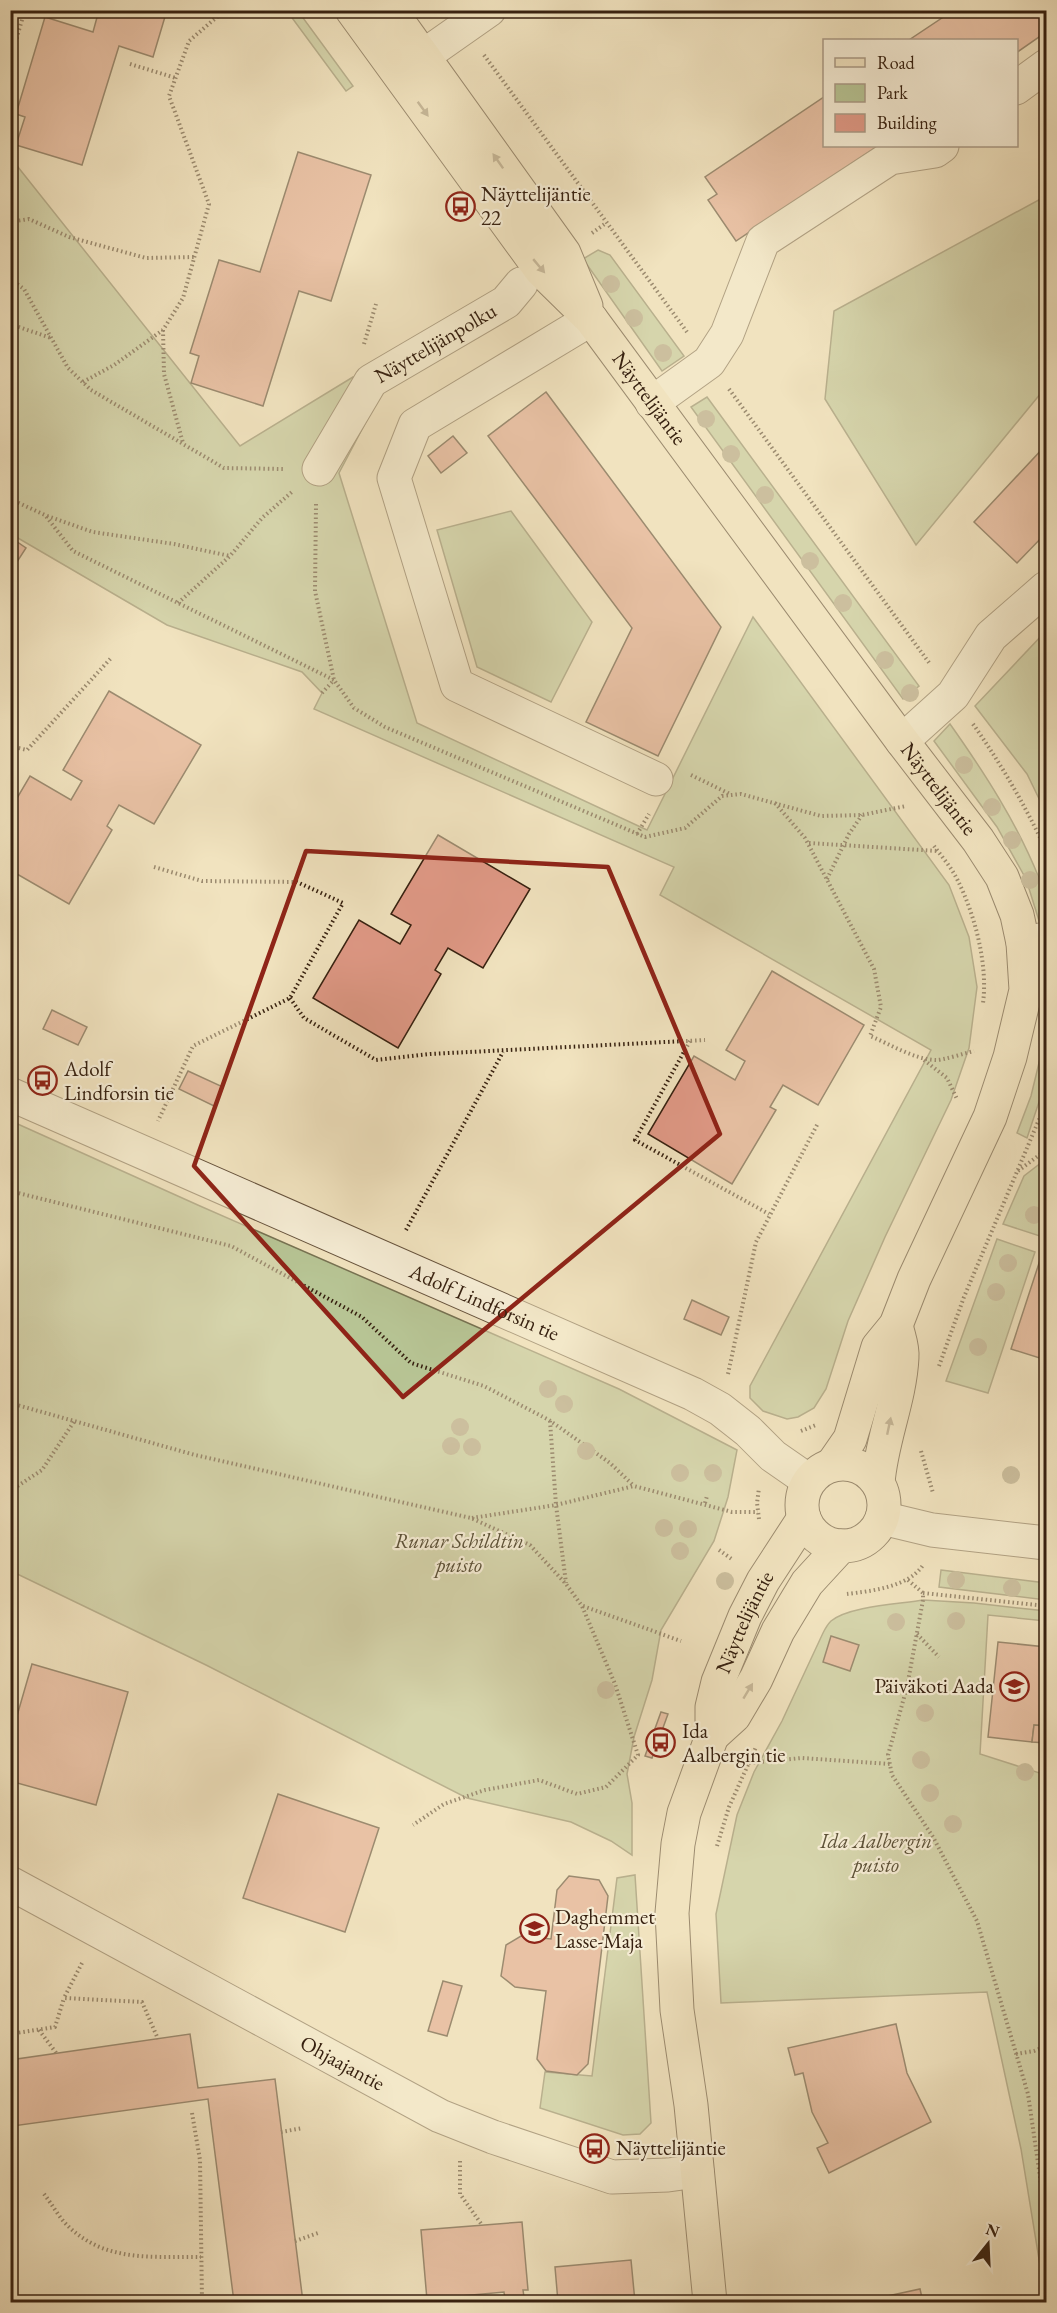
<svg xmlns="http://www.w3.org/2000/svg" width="1057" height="2313" font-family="'EB Garamond',serif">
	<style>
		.green { fill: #b7c494; stroke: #777252; stroke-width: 1.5 }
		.building { fill: #e09986; stroke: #372110; stroke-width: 1.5 }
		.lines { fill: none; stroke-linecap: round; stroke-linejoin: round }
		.minor-casing { stroke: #66523c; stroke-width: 35 }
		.major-casing { stroke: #372110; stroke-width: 35 }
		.path { stroke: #372110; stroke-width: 4; stroke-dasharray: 1.5 3; stroke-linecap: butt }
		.minor { stroke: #f6edd5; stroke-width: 33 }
		.major { stroke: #f1e3bf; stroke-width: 33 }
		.tree { fill: #a09375 }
		.oneway { fill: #948268 }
		.marked { fill: none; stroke: #8f2418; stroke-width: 4.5; stroke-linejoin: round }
		.labels { text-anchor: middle; stroke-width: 4.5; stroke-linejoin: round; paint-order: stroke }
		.poi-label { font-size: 21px; fill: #372110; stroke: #f6edd5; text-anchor: start }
		.street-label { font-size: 21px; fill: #372110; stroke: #f6edd5 }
		.park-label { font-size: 21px; font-style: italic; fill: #5d5238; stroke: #f6edd5 }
	</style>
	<rect width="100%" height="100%" fill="#f1e3bf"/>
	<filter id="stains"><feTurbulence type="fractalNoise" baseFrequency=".00333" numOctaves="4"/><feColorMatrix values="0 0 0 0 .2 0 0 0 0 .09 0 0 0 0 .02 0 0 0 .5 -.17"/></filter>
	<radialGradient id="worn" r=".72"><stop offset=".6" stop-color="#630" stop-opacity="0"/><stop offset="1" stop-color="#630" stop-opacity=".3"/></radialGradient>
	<g class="green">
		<polygon points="287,11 298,11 353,86 346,91"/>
		<polygon points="10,157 240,446 353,377 379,397 339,473 417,723 647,830 753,617 949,885 969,937 977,987 969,1048 951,1100 885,1237 848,1321 826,1389 814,1408 798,1417 787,1419 763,1411 750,1398 750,1386 931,1050 660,895 674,867 314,709 322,693 302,672 167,625 11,534"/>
		<polygon points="1046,196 1046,387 916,545 825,399 834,311"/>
		<polygon points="598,250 610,255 684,356 662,371 583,259"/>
		<polygon points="707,397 919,686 903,699 691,407"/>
		<polygon points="511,511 592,622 551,702 477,667 437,530"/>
		<polygon points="1046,631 1046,813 1027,774 975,706"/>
		<path d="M950,724C984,772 1017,823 1039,878C1043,889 1044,902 1046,914V920L1041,927L1026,879L997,827L934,741Z"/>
		<polygon points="1046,1034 1046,1081 1027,1138 1017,1133 1031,1096"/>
		<polygon points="11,1121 200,1206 619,1389 737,1450 728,1497 714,1541 661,1630 652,1680 634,1737 627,1774 632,1803 632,1855 611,1841 571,1822 467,1798 206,1665 11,1571"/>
		<polygon points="1046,1159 1046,1238 1003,1224 1024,1176"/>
		<polygon points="997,1239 1035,1252 988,1393 946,1381"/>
		<polygon points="941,1570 1046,1583 1046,1600 939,1587"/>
		<path d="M923,1600L974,1603L1046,1611V1621L988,1615L980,1754L1046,1775V2302L1021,2149L987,1992L721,2003L716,1914L737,1815L754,1772L782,1721L823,1633C825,1629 828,1624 831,1621C849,1606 900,1604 923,1600Z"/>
		<polygon points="635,1875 651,2123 640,2134 623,2135 540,2108 545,2072 592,2076 617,1878"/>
	</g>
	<g class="building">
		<polygon points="99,10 167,10 153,57 119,46 82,165 16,145 25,117 16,114 45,17 93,32"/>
		<polygon points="954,10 1046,10 1046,32 1016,53 1016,40 909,40"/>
		<polygon points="824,97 824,146 878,146 736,241 708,200 717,194 705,177"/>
		<polygon points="298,152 371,175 331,301 299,291 263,406 191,383 199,356 190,353 219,260 260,272"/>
		<polygon points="546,392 721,627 658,756 586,722 632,628 488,436"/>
		<polygon points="453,436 467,453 441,473 428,456"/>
		<polygon points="1046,445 1046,533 1017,563 974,522"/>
		<polygon points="10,537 26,548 15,565 10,562"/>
		<polygon points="109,691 201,745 154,824 119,805 107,826 112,830 69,904 10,870 10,810 30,776 71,800 82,781 63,770"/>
		<polygon points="438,835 530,889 483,968 448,948 435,970 441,974 398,1048 313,998 359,920 400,944 411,925 391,914"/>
		<polygon points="772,971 864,1025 818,1105 783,1085 770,1107 776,1110 732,1184 648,1134 694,1056 735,1080 745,1061 726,1050"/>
		<polygon points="52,1010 87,1027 78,1045 43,1029"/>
		<polygon points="188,1071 223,1087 214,1106 179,1089"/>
		<polygon points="1042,1254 1046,1256 1046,1360 1011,1349"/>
		<polygon points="692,1300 729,1317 721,1335 684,1319"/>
		<polygon points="831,1636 859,1645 850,1671 823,1662"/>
		<polygon points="998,1642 1046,1647 1046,1726 1034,1725 1032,1742 988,1737"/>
		<polygon points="32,1664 128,1692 96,1805 10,1781 10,1740"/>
		<polygon points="661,1712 668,1714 652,1758 645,1756"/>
		<polygon points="1034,1725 1046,1726 1046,1743 1032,1742"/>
		<polygon points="278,1794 379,1828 345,1932 243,1898"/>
		<polygon points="569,1876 599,1880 608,1896 588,2064 577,2075 546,2071 537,2059 546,1991 515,1987 501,1976 506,1945 521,1936 551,1939 557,1890"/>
		<polygon points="443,1981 462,1986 447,2036 428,2031"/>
		<polygon points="896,2024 907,2073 931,2122 829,2173 817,2148 828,2143 812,2112 803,2073 795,2075 788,2048"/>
		<polygon points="190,2034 198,2088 275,2079 303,2302 234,2302 208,2099 13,2126 10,2109 10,2060"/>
		<polygon points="522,2222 528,2290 523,2290 524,2297 505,2299 504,2292 451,2297 452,2302 432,2302 432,2299 427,2300 421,2230"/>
		<polygon points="631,2260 635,2302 558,2302 555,2267"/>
		<polygon points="920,2289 923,2302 860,2302"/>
	</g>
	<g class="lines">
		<defs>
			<g id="minor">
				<polyline points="398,70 432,50 489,10"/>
				<polyline points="1016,88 1046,66"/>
				<polyline points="591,319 415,425 394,478 457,685 656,779"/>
				<polyline points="652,403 709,362 727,334 763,241 890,158 935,151 942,146"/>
				<path id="s1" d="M319,469L371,381L506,302L521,284"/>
				<polyline points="902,741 953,695 991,636 1046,588"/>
				<polyline points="1023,943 1046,939"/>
				<path id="s2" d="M10,1094L693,1394L720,1409L748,1431L773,1456L809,1481"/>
				<polyline points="882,1518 932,1530 1046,1543"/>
				<path id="s3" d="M10,1883L440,2116L493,2137L612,2177L668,2175L697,2171"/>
			</g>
			<g id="major">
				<path id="s4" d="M352,10L541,270L591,319L902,741L978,840L1002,877L1017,915L1023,943L1026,990L1010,1057L990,1117L914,1279L896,1325L878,1347L850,1439L832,1465"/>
				<polyline points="390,10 564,253 586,306"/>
				<circle cx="843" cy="1505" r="41"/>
				<path d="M878,1483C881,1441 900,1400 902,1357C903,1347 898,1335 896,1325"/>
				<polyline points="712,1736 734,1716 756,1679 778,1631 807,1583 841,1546"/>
				<path id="s5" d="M710,2302L691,2105L677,2010L672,1913L678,1844L684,1813L712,1736V1707L718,1682L745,1616L763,1581L804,1518"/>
			</g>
		</defs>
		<use href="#minor" class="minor-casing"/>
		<use href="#major" class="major-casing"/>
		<g class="path">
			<polyline points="484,55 687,332"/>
			<polyline points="10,60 25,10"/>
			<polyline points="130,64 176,78"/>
			<polyline points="10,222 29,219 69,237 146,258 194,257"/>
			<polyline points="592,233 606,223"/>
			<polyline points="10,279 24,289 68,368 91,390 224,468 283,469"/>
			<polyline points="10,324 51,338"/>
			<polyline points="163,330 164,374 183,443"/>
			<polyline points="364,344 376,304"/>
			<polyline points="83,382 114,365 163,330 183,298 209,204 169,96 189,41 225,10"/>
			<polyline points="729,389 930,664"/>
			<polyline points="10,499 45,515 73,551 334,680 322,693"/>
			<polyline points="316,504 315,591 334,680 354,708 385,727 645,837 685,828 722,796 741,794 821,816 862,815 906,806"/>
			<polyline points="47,516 93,532 174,544 230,556"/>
			<polyline points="178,603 230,556 262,518 293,491"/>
			<path d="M973,724C1001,764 1025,805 1046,850"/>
			<polyline points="10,746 27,750 112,657"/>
			<polyline points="691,775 730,794"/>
			<path d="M775,803L805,838L874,969L881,1007L870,1036C890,1044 915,1060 937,1060C943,1060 966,1053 974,1051"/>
			<polyline points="637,834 649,814"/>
			<polyline points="809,843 937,851"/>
			<path d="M934,846C942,857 952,868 958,881C975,915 988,965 983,1003"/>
			<polyline points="154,867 202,881 297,882 343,903 290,998 193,1046 158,1121"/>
			<polyline points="827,879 849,834 862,815"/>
			<polyline points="290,998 304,1018 376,1060 430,1054 705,1040"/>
			<polyline points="690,1041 635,1140 769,1214"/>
			<polyline points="924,1060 947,1078 957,1099"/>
			<polyline points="1018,1171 1046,1150"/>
			<polyline points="10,1191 231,1246 362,1317 411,1363 484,1386 549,1420 610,1463 634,1486"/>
			<polyline points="406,1230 503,1052"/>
			<polyline points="939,1366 964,1297 1046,1103"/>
			<polyline points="728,1374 756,1242 818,1123"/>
			<polyline points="10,1403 195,1455 471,1518 530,1545 566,1584 582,1606 615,1684 638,1755 606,1787 577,1794 539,1780 485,1790 444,1804 413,1825"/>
			<polyline points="550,1421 556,1505 566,1583"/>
			<polyline points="801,1431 816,1425"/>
			<polyline points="921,1451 933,1493"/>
			<polyline points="10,1491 42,1470 75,1420"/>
			<polyline points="705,1503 707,1496"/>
			<polyline points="472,1518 556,1505 634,1486 732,1512 758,1512"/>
			<polyline points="759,1519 757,1503 759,1488"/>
			<polyline points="719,1550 733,1560"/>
			<polyline points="908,1580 923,1593 923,1600 907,1687 888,1755 892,1775 933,1837 977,1921 1028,2094 1046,2218"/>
			<polyline points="923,1593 1046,1606"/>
			<path d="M847,1594C871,1591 909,1587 923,1565"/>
			<polyline points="583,1606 681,1641"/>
			<polyline points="917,1634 939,1657"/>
			<polyline points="749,1763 802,1758 890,1764"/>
			<polyline points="717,1846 729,1807 756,1747"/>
			<polyline points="82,1963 64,1998 142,2002 158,2039"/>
			<polyline points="39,2030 57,2054"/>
			<polyline points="10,2034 55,2027 64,1998"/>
			<polyline points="1016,2054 1034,2051 1046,2046"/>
			<polyline points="192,2113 200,2160 202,2302"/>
			<polyline points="281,2132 303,2128"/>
			<polyline points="460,2161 460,2194 482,2225"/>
			<path d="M44,2194C52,2204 59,2218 69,2227C107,2263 154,2256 201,2257"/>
			<polyline points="295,2241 318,2233"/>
		</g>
		<use href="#minor" class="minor"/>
		<use href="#major" class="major"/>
	</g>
	<g class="tree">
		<circle cx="611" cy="284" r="9"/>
		<circle cx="634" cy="318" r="9"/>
		<circle cx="663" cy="353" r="9"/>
		<circle cx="706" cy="419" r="9"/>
		<circle cx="731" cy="454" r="9"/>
		<circle cx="765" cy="495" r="9"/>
		<circle cx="810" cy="561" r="9"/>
		<circle cx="843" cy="603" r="9"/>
		<circle cx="885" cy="660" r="9"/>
		<circle cx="910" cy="693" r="9"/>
		<circle cx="964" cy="765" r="9"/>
		<circle cx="992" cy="807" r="9"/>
		<circle cx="1012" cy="840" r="9"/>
		<circle cx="1030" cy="880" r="9"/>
		<circle cx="1034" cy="1215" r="9"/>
		<circle cx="1008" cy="1263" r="9"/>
		<circle cx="996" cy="1292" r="9"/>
		<circle cx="978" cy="1347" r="9"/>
		<circle cx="548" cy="1389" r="9"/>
		<circle cx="564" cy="1404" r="9"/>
		<circle cx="460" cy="1427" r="9"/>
		<circle cx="451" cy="1446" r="9"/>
		<circle cx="472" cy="1447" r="9"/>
		<circle cx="586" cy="1451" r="9"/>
		<circle cx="680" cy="1473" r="9"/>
		<circle cx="713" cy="1473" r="9"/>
		<circle cx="1011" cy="1475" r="9"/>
		<circle cx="664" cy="1528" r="9"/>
		<circle cx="688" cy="1529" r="9"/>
		<circle cx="680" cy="1551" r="9"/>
		<circle cx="956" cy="1580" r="9"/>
		<circle cx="725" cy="1581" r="9"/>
		<circle cx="1012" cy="1588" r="9"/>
		<circle cx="956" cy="1621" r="9"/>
		<circle cx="896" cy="1622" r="9"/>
		<circle cx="606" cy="1690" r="9"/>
		<circle cx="925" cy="1713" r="9"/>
		<circle cx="921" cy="1760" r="9"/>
		<circle cx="1025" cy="1772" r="9"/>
		<circle cx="930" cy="1793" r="9"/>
		<circle cx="953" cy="1824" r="9"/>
	</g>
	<defs><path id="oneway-solid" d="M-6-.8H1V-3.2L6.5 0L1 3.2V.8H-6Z" transform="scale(1.5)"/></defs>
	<g class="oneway">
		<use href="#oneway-solid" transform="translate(423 109) rotate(54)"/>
		<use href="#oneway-solid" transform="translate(498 161) rotate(-125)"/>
		<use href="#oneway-solid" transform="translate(539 266) rotate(50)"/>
		<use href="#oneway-solid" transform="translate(889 1426) rotate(-78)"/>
		<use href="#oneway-solid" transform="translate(748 1691) rotate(-59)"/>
	</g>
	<path d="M0 0H1057V2313H0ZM306,851L608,867L720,1134L403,1397L194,1166Z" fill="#f1e3bf" fill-opacity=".55" fill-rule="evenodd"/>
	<path class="marked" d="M306,851L608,867L720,1134L403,1397L194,1166Z"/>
	<defs>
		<symbol id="bus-ring" viewBox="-11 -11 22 22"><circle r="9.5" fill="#f6edd5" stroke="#8f2418" stroke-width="1.5"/><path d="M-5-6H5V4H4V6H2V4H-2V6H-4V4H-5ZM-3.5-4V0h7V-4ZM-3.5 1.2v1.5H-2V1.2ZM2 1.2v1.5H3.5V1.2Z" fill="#8f2418"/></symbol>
		<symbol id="school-ring" viewBox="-11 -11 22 22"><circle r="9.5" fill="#f6edd5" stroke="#8f2418" stroke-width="1.5"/><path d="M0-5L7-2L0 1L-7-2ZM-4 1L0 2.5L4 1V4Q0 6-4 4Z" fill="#8f2418"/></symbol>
	</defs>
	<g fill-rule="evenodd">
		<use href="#bus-ring" x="444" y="190" width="33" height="33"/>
		<use href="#bus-ring" x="26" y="1064" width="33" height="33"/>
		<use href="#school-ring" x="998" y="1670" width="33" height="33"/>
		<use href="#bus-ring" x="644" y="1726" width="33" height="33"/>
		<use href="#school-ring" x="518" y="1912" width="33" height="33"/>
		<use href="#bus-ring" x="578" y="2132" width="33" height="33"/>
	</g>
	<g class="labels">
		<g class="poi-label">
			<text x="481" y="201">Näyttelijäntie<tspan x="481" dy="24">22</tspan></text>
			<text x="64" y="1076">Adolf<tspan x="64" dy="24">Lindforsin tie</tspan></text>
			<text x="994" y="1693" text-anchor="end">Päiväkoti Aada</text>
			<text x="682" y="1738">Ida<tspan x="682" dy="24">Aalbergin tie</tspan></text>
			<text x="555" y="1924">Daghemmet<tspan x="555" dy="24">Lasse-Maja</tspan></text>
			<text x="616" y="2155">Näyttelijäntie</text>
		</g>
		<g class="street-label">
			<text dy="7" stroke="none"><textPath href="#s1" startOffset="177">Näyttelijänpolku</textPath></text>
			<text dy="7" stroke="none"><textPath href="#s4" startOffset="490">Näyttelijäntie</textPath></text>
			<text dy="7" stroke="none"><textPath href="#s4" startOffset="976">Näyttelijäntie</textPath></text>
			<text dy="7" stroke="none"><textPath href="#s2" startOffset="518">Adolf Lindforsin tie</textPath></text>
			<text dy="7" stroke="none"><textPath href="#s5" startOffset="694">Näyttelijäntie</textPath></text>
			<text dy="7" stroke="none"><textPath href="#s3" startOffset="378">Ohjaajantie</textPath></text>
		</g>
		<g class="park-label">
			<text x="459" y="1548">Runar Schildtin<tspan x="459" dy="24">puisto</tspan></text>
			<text x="876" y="1848">Ida Aalbergin<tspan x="876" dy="24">puisto</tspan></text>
		</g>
	</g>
	<rect width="1057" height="2313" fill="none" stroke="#f1e3bf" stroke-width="36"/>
	<rect x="12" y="12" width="1033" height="2289" fill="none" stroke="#372110" stroke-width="3"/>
	<rect x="18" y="18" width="1021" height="2277" fill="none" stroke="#372110" stroke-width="1.5"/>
	<rect x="823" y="39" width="195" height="108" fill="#f6edd5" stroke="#aa9b86" stroke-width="1.5"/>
	<rect x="835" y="58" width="30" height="9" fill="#f1e3bf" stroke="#aa9b86" stroke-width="1.5"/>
	<text x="877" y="69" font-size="18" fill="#372110">Road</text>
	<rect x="835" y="84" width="30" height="18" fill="#b7c494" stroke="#aa9b86" stroke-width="1.5"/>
	<text x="877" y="99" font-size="18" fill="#372110">Park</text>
	<rect x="835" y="114" width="30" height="18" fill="#e09986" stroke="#aa9b86" stroke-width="1.5"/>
	<text x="877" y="129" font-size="18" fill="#372110">Building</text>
	<g transform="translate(988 2244) rotate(18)" stroke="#f6edd5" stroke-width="4.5" paint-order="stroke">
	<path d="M0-4.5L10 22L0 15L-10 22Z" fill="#372110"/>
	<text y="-9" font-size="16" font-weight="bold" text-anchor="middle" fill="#372110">N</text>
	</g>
	<rect width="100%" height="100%" filter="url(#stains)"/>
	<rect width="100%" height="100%" fill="url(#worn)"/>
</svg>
